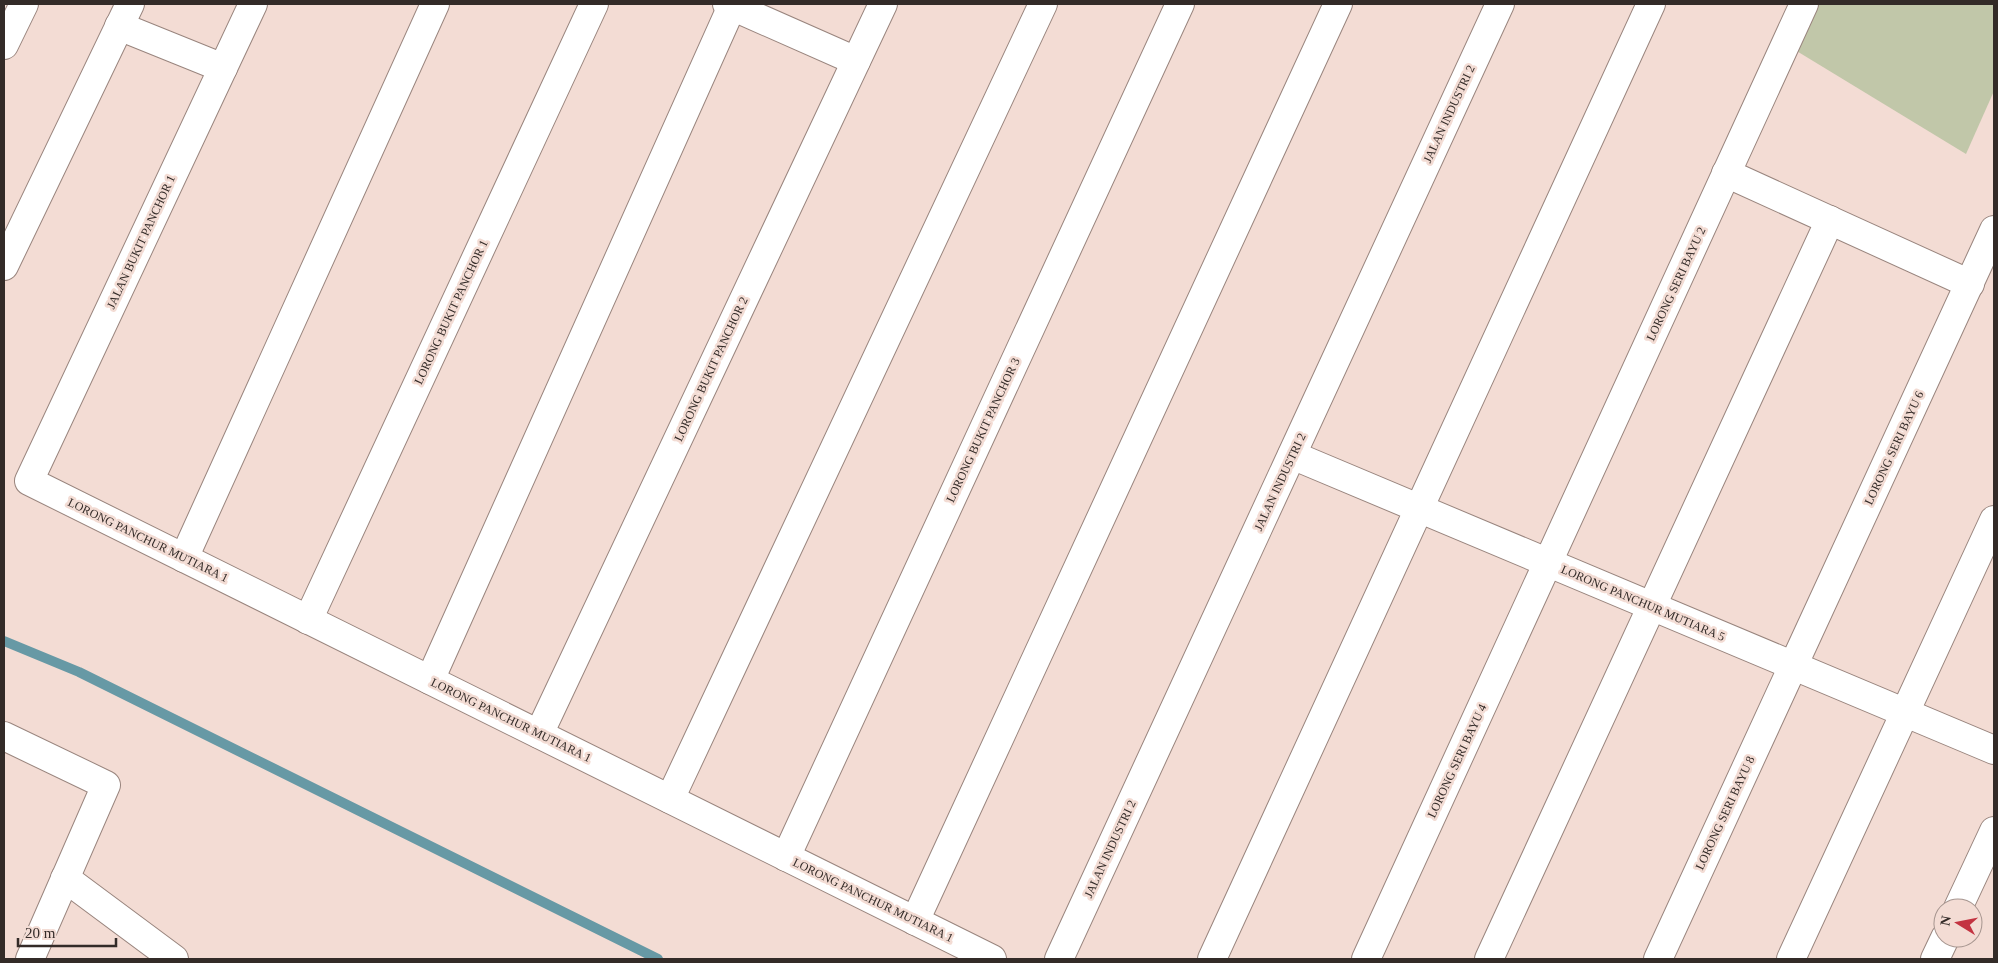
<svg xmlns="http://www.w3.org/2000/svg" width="1998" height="963" font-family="Georgia,serif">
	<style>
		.green { fill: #c1c7a9 }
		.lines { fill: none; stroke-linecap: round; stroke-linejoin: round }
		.stream { stroke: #6799a5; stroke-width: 10 }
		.minor-casing { stroke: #99857e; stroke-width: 30 }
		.minor { stroke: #fff; stroke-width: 28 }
		.labels { text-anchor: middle; stroke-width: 5; stroke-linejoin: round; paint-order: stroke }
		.street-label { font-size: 12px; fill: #332b28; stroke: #f3dcd4 }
	</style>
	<rect width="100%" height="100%" fill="#f3dcd4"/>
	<polygon class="green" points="1816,4 1994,4 1994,91 1966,154 1795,50"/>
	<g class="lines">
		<polyline class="stream" points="4,641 79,672 658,959"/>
		<defs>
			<g id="minor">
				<polyline points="253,4 29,481 992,959"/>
				<polyline points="727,4 856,61"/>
				<polyline points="119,26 223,68"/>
				<polyline points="4,45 24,4"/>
				<polyline points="1726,173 1970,284"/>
				<polyline points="4,266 130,4"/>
				<polyline points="1292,455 1994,750"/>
				<polyline points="184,558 435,4"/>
				<polyline points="308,620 594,4"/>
				<polyline points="430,680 732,6"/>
				<polyline points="539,734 883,4"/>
				<polyline points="4,736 106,785 30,959"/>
				<polyline points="670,799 1043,4"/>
				<polyline points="786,857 1180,4"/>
				<polyline points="65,878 174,959"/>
				<polyline points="1958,908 1994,831"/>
				<polyline points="915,921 1338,4"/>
				<polyline points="1059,959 1500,4"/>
				<polyline points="1212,959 1651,4"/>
				<polyline points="1366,959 1804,4"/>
				<polyline points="1489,959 1830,220"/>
				<polyline points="1658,959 1994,230"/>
				<polyline points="1791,959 1994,520"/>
				<polyline points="1935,959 1945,938"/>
			</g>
		</defs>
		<use href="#minor" class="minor-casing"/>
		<use href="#minor" class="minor"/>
	</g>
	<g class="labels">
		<g class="street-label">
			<text transform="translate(1449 114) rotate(-65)" y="4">JALAN INDUSTRI 2</text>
			<text transform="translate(141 242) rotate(-65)" y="4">JALAN BUKIT PANCHOR 1</text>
			<text transform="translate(1676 284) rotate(-65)" y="4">LORONG SERI BAYU 2</text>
			<text transform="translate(451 312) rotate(-65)" y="4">LORONG BUKIT PANCHOR 1</text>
			<text transform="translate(711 369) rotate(-65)" y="4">LORONG BUKIT PANCHOR 2</text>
			<text transform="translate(983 430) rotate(-65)" y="4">LORONG BUKIT PANCHOR 3</text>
			<text transform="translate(1894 448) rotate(-65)" y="4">LORONG SERI BAYU 6</text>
			<text transform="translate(1280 482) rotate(-65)" y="4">JALAN INDUSTRI 2</text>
			<text transform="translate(148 540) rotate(26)" y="4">LORONG PANCHUR MUTIARA 1</text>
			<text transform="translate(1643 603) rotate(23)" y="4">LORONG PANCHUR MUTIARA 5</text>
			<text transform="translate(511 720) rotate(26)" y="4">LORONG PANCHUR MUTIARA 1</text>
			<text transform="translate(1457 761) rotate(-65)" y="4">LORONG SERI BAYU 4</text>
			<text transform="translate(1725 813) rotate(-65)" y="4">LORONG SERI BAYU 8</text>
			<text transform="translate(1110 849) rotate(-65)" y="4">JALAN INDUSTRI 2</text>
			<text transform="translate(873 900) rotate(26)" y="4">LORONG PANCHUR MUTIARA 1</text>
		</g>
	</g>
	<rect width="1998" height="963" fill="none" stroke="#332b28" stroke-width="10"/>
	<g transform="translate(1958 923) rotate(280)"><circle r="24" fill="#f3dcd4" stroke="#a6958f"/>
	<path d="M0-4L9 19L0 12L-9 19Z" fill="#c33341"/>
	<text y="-8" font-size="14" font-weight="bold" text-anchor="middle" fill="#332b28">N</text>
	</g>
	<path d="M18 938v8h98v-8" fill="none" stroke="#332b28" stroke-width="2.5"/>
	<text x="25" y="938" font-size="15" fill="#332b28" stroke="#f3dcd4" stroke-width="4" paint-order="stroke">20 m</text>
</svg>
